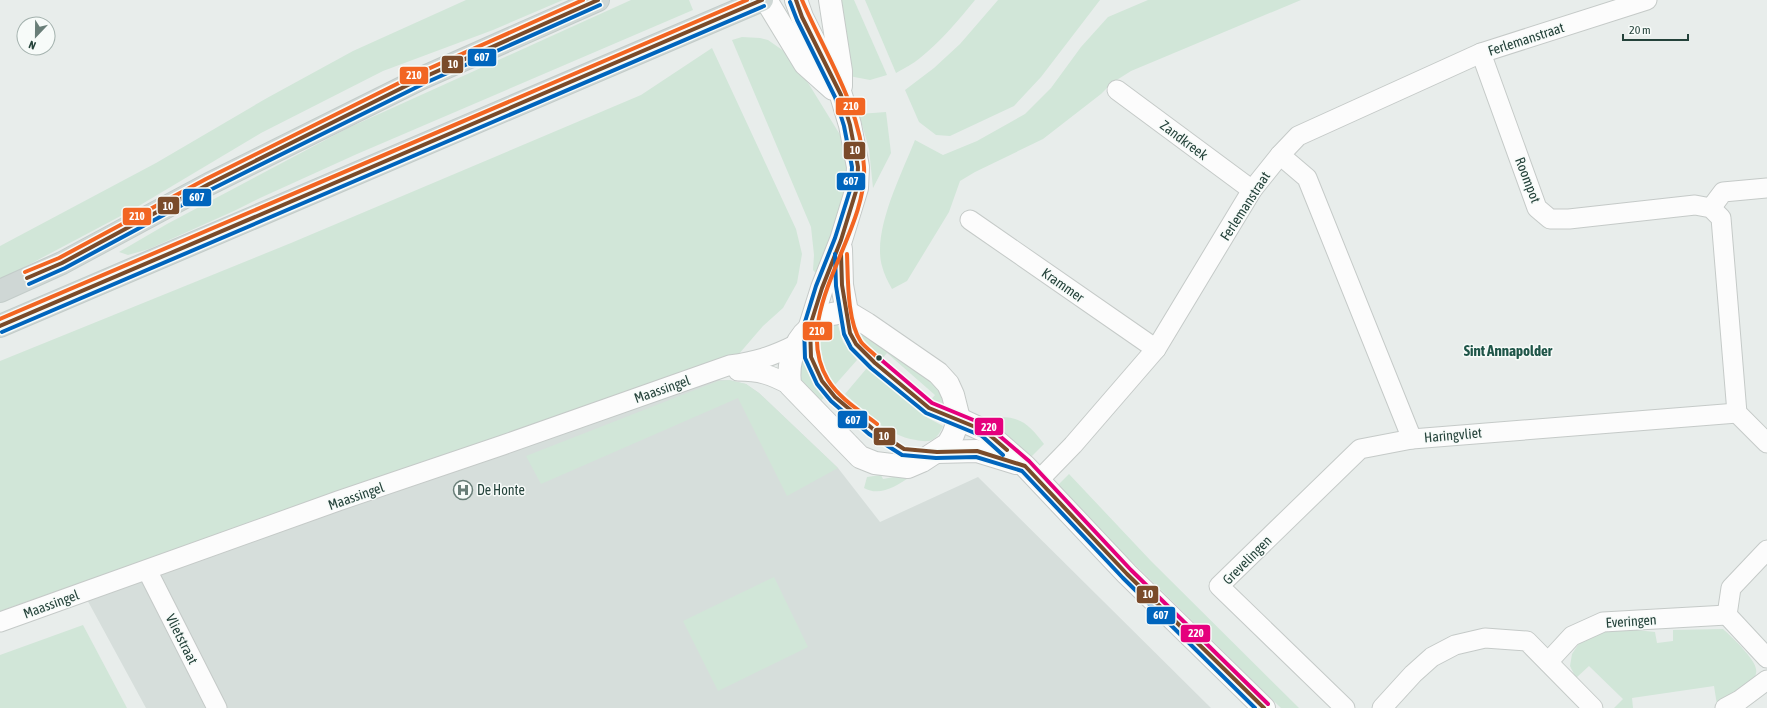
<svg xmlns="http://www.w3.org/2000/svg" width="1767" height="708" font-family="'Asap Condensed',sans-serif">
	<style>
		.built { fill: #d6dedb }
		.green { fill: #d1e6d8 }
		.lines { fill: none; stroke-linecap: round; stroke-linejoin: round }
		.minor-casing { stroke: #c5cac8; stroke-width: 21 }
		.tertiary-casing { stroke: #c5cac8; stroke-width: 24 }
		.primary-casing { stroke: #c3ccc9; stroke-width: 24 }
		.minor { stroke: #fcfcfc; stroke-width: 19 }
		.tertiary { stroke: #fcfcfc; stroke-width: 22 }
		.primary { stroke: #cfd7d5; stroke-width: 22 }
		.bus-1-casing { stroke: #f7fbf9; stroke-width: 7 }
		.bus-2-casing { stroke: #f7fbf9; stroke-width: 7 }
		.bus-3-casing { stroke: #f7fbf9; stroke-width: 7 }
		.bus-4-casing { stroke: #f7fbf9; stroke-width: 7 }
		.bus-1 { stroke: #7a4b2a; stroke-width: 4 }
		.bus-2 { stroke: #0065bd; stroke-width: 4 }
		.bus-3 { stroke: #f26522; stroke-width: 4 }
		.bus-4 { stroke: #e5007d; stroke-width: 4 }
		.bus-dot { fill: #24423a; stroke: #f7fbf9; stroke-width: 1.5 }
		.labels { text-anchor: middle; stroke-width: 3; stroke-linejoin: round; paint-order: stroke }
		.street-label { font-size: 14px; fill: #24423a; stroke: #f7fbf9 }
		.poi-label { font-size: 14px; fill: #24423a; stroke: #f7fbf9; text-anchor: start }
		.neighbourhood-label { font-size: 15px; font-weight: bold; fill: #1f5548; stroke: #f7fbf9 }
		.line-badge { stroke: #f7fbf9; stroke-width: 1.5 }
		.badge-label { font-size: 11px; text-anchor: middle; font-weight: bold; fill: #fff }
	</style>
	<rect width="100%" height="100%" fill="#e8edeb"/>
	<polygon class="built" points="729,343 718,380 729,380 746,384 759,393 838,468 880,522 978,477 1211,708 146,708 35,504"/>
	<g class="green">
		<polygon points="466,0 563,0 493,30 383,71 261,133 132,210 0,280 0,246 156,163 267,98 353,51"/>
		<polygon points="631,0 689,0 693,10 357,154 260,198 234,211 149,249 128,255 119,252 167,224 348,128"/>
		<polygon points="836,0 854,0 887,75 870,80 849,76"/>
		<path d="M865,0H975C958,21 941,41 920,58C913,64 904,68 896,73Z"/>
		<polygon points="998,0 1100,0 1041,77 1014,106 950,136 936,135 919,122 905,90 934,68 960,44"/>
		<path d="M1148,0H1301L1131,71L1112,83L1101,94L1043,139L975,172L960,181L949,212L907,281L892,289C888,282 884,274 882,266C872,231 902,173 915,140L943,155L977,141L1025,114L1051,88L1081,47L1108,17Z"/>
		<polygon points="742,37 760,38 768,40 788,54 810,86 850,151 851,166 841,210 821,279 813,270 814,255 811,227 732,40"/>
		<polygon points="712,48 796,229 802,254 797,283 783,308 763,326 738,355 490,439 0,611 0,361 291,243 641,95"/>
		<polygon points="886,112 891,153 873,188 869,149 859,114"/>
		<path d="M837,322L843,342L857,360L834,386C821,369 817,350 822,330Z"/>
		<polygon points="864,333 933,380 938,388 944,405 936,408 927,404 935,395 887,353 879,362 860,338"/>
		<path d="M797,360H804C809,375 815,385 825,396L816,407L804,396L795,365Z"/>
		<path d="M867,368H870L928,418L943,426C941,431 937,438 932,440C928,442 920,441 916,440C885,435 868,414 845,394Z"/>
		<polygon points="729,380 746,384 759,393 838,468 787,496 738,398 541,484 526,456 718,381"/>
		<path d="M998,417C1022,416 1031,427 1044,444L1028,460L992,431Z"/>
		<path d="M909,474L910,477C896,486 880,497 864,488L867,477L881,475L883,479Z"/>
		<polygon points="1069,474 1151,561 1299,708 1281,708 1056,487"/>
		<polygon points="774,577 808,647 718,691 683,621"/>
		<polygon points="83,625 127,708 0,708 0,655"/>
		<path d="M1627,629L1655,632L1657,643L1673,641V630L1723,629C1732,637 1755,659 1756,669C1757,673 1755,676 1754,679L1717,705L1714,686L1632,698L1633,708H1614L1623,699L1589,666L1576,678L1570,666L1572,654L1580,642L1597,632Z"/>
	</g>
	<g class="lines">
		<defs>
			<g id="minor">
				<polyline points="1481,53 1537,208 1550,219 1569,219 1695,205 1711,208 1721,218 1737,413 1767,443"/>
				<polyline points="1117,90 1252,190"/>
				<polyline points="1280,155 1307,178 1412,439 1737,413"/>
				<polyline points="1711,208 1723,192 1767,188"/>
				<polyline points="970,220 1156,349"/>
				<path d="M738,371C760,371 771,375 790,385"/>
				<polyline points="1039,480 1073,445 1156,349 1252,190 1280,155 1298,136 1481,53 1647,0"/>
				<polyline points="1767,550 1731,588 1727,615 1767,658"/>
				<polyline points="147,570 217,708"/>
				<path d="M0,622L338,501L503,445L730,365C756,361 771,357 795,345"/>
				<polyline points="1548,662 1572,636 1603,622 1727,615"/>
				<polyline points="1345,708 1219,586 1360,449 1412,439"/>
				<polyline points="1382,708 1413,674 1432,657 1455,645 1485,638 1527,641 1593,708"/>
				<polyline points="1725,708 1740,700 1767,680"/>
			</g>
			<g id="tertiary">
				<polyline points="766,0 805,64 833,89"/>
				<polyline points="796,0 802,17 841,95 850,125 858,167 857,188 841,240 822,288 810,326"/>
				<polyline points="830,0 841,71 841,86"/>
				<polyline points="841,249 842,285 847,312"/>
				<path d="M847,312L867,324L938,373L948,384L953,395L959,419L953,435L948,444L922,461L908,467L875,463L860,457L790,385C787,360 795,336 818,322C821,319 825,316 829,315C834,313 841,313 847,312Z"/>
				<polyline points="959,419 985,431 1025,466 1127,574 1264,708"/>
				<polyline points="937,452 977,451 1016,463"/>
			</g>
			<g id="primary">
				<polyline points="0,291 62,263 209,184 422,78 598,0"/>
				<polyline points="0,326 762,0"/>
			</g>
		</defs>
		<use href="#minor" class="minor-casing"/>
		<use href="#tertiary" class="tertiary-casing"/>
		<use href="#primary" class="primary-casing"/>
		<use href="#minor" class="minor"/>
		<use href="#tertiary" class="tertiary"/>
		<use href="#primary" class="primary"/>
		<defs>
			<g id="bus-1">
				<polyline points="796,0 802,17 841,95 850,125 858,167 857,188 841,240 822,288 810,326 811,357 822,381 835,397 873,429 904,449 937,452 977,451 1025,466 1127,574 1264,708"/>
				<polyline points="841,254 842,285 850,333 856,344 875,363 929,408 985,431 1007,450"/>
				<polyline points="27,278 62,263 209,184 422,78 598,0"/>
				<polyline points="0,326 762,0"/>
			</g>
			<g id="bus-2">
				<polyline points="790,2 797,20 835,97 844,126 852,167 851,187 835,238 816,286 804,325 805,358 817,384 831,401 869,434 902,455 936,458 976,457 1022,471 1123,578 1255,708"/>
				<polyline points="835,254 836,286 844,334 851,348 871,368 926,413 982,436 1003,455"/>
				<polyline points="29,284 65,268 212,189 425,83 600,5"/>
				<polyline points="2,332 764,6"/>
			</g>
			<g id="bus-3">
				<path d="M802,0C825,54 861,107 864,167C868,235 788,314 828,380C839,398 860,411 877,424"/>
				<path d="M847,254C848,278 847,321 861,342C866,348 873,353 879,359"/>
				<polyline points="25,272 59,258 206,179 419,73 583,0"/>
				<polyline points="0,319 747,0"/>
			</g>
			<polyline id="bus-4" points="879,358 932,403 988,426 1029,461 1131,570 1268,704"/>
		</defs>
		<use href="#bus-1" class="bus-1-casing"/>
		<use href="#bus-2" class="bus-2-casing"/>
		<use href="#bus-3" class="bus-3-casing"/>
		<use href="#bus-4" class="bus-4-casing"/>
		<use href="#bus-1" class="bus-1"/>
		<use href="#bus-2" class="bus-2"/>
		<use href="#bus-3" class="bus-3"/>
		<use href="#bus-4" class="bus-4"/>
	</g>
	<defs>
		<symbol id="hospital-ring" viewBox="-11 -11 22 22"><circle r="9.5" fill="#f7fbf9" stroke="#697e78" stroke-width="1.5"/><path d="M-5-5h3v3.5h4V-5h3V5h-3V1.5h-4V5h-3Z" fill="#697e78"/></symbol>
	</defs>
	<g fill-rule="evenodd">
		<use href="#hospital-ring" x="452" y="479" width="22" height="22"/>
	</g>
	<circle class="bus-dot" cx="879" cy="358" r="3.5"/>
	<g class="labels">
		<g class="street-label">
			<text transform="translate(1526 39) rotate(-18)" y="5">Ferlemanstraat</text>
			<text transform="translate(1184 140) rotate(37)" y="5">Zandkreek</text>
			<text transform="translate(1528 180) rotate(69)" y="5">Roompot</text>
			<text transform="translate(1245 206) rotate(-57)" y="5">Ferlemanstraat</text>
			<text transform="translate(1063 285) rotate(35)" y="5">Krammer</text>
			<text transform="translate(662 389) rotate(-19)" y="5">Maassingel</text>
			<text transform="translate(1453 435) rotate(-5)" y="5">Haringvliet</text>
			<text transform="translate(356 496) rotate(-19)" y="5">Maassingel</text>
			<text transform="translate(1247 560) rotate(-45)" y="5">Grevelingen</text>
			<text transform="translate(51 604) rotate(-20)" y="5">Maassingel</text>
			<text transform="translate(1631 621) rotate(-4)" y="5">Everingen</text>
			<text transform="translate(182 639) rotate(63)" y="5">Vlietstraat</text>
		</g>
		<g class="poi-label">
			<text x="477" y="495">De Honte</text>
		</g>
		<g class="neighbourhood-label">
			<text x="1508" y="356">Sint Annapolder</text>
		</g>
	</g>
	<g class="line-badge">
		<rect x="467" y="48" width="30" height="19" rx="4" fill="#0065bd"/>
		<rect x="441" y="55" width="23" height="19" rx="4" fill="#7a4b2a"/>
		<rect x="399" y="66" width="30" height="19" rx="4" fill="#f26522"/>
		<rect x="835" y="97" width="31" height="19" rx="4" fill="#f26522"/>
		<rect x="843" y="141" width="23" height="19" rx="4" fill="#7a4b2a"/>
		<rect x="836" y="172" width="30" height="19" rx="4" fill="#0065bd"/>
		<rect x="182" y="188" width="30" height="19" rx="4" fill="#0065bd"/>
		<rect x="157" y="196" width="23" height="19" rx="4" fill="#7a4b2a"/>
		<rect x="122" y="207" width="30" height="19" rx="4" fill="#f26522"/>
		<rect x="802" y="321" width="31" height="20" rx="4" fill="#f26522"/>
		<rect x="837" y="410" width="31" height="19" rx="4" fill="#0065bd"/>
		<rect x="974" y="417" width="30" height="19" rx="4" fill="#e5007d"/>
		<rect x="873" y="427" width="23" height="19" rx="4" fill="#7a4b2a"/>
		<rect x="1136" y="585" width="23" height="19" rx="4" fill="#7a4b2a"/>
		<rect x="1146" y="606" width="30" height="19" rx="4" fill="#0065bd"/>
		<rect x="1180" y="624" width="31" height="19" rx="4" fill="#e5007d"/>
	</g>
	<g class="badge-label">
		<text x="482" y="61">607</text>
		<text x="453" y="68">10</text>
		<text x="414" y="79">210</text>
		<text x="851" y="110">210</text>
		<text x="855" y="154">10</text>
		<text x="851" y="185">607</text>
		<text x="197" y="201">607</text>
		<text x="168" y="210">10</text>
		<text x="137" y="220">210</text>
		<text x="817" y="335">210</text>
		<text x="853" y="424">607</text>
		<text x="989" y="431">220</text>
		<text x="884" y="440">10</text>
		<text x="1148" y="598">10</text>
		<text x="1161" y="619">607</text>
		<text x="1196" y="637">220</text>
	</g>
	<g transform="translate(36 36) rotate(202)"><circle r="19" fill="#f7fbf9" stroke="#a3b1ad"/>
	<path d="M0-3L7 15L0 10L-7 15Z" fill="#697e78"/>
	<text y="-6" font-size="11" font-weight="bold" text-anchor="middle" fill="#24423a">N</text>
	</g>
	<path d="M1623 34v6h65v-6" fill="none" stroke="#24423a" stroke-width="2"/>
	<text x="1629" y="34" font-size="12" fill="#24423a" stroke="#f7fbf9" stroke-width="3" paint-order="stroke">20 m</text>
</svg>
